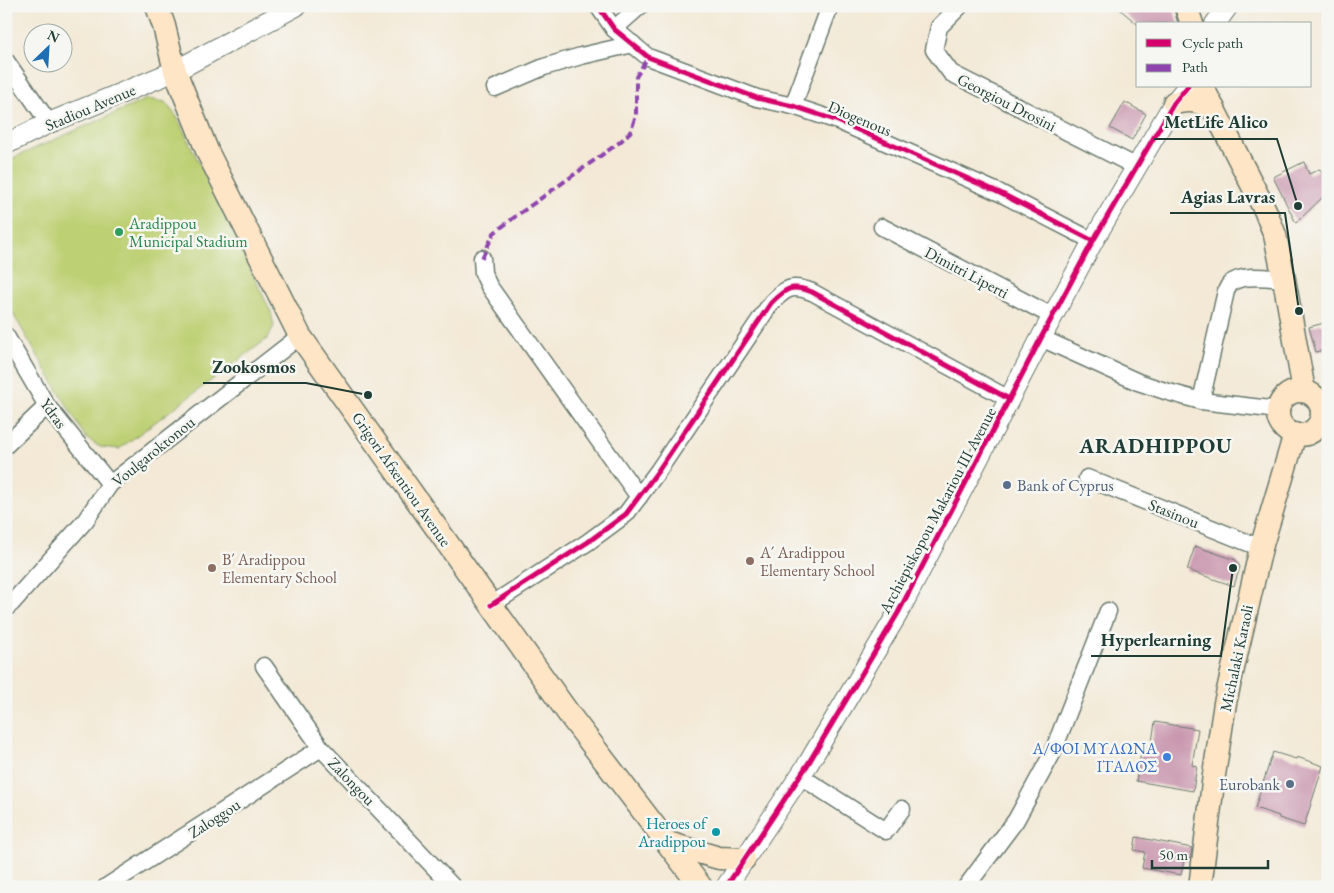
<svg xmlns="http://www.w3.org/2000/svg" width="1334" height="893" font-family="'EB Garamond',serif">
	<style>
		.green { fill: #bdd073; stroke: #6e8654 }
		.building { fill: #c997af }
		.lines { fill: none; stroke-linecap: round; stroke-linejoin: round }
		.minor-casing { stroke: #69796d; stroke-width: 19 }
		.tertiary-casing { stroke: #69796d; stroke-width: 22 }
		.secondary-casing { stroke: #69796d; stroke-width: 25 }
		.minor { stroke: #fff; stroke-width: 16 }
		.tertiary { stroke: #fff; stroke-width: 20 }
		.secondary { stroke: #fee5c5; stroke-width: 22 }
		.quiet { stroke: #8e44ad; stroke-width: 4; stroke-dasharray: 8 4; stroke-linecap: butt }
		.cycleway-casing { stroke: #f6f6f2; stroke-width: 8 }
		.cycleway { stroke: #d6006c; stroke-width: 5 }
		.leisure-dot { fill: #2e9e5b; stroke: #f6f6f2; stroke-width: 2 }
		.service-dot { fill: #5c6f8a; stroke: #f6f6f2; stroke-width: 2 }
		.education-dot { fill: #8d6e63; stroke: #f6f6f2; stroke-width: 2 }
		.shop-dot { fill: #3f7fe0; stroke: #f6f6f2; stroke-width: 2 }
		.culture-dot { fill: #0f9aa8; stroke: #f6f6f2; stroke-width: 2 }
		.labels { text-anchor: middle; stroke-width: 5; stroke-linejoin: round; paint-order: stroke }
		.street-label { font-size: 16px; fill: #1f3d34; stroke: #f6f6f2 }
		.leisure-label { font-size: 16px; fill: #27864d; stroke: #f6f6f2; text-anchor: start }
		.service-label { font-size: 16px; fill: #4e5e75; stroke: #f6f6f2; text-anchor: start }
		.education-label { font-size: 16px; fill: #785e54; stroke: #f6f6f2; text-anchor: start }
		.shop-label { font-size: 16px; fill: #366cbe; stroke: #f6f6f2; text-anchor: end }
		.culture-label { font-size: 16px; fill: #0d838f; stroke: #f6f6f2; text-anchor: end }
		.district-label { font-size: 21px; font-weight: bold; letter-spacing: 1px; fill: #1f3d34; stroke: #f6f6f2 }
		.leader { fill: none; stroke: #1f3d34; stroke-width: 2 }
		.callout-dot { fill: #1f3d34; stroke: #f6f6f2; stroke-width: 2 }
		.callout-label { font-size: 18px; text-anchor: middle; font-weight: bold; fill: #1f3d34; stroke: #f6f6f2; stroke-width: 5; stroke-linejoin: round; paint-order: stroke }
	</style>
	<rect width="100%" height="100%" fill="#f6f6f2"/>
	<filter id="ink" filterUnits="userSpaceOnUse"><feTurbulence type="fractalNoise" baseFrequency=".02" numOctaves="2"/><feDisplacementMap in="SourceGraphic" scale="10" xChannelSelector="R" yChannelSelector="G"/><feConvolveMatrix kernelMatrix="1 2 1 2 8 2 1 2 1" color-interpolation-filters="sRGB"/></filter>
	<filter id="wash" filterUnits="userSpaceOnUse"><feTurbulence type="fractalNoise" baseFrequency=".0096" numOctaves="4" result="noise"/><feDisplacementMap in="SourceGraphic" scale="20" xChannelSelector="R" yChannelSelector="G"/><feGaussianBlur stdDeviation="1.12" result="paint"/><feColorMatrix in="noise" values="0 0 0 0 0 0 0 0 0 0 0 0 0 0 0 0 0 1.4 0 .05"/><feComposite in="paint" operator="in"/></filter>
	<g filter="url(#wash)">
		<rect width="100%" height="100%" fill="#f3e9d6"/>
		<polygon class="green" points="147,99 165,102 177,117 271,312 274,326 267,339 119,449 100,447 86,438 6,302 6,161"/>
		<g id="blocks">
			<g class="building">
				<polygon points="1116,6 1173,6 1178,24 1137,24"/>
				<polygon points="1125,102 1146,114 1132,140 1110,128"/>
				<polygon points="1304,162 1309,174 1320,169 1328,184 1328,192 1296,223 1273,177"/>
				<polygon points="1328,322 1328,349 1316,352 1309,327"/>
				<polygon points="1195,546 1236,560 1240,567 1234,586 1187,570"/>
				<polygon points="1155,722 1198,729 1192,765 1197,766 1193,791 1136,781 1142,747 1151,749"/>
				<polygon points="1273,752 1296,759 1297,757 1323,766 1304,826 1279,818 1279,816 1255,808"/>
				<polygon points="1136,837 1192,848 1190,861 1184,860 1181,875 1142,868 1145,852 1134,850"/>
			</g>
		</g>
	</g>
	<g filter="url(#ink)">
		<use href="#blocks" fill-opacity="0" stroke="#69796d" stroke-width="1"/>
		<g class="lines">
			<defs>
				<g id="minor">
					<polyline points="598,6 614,29 648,57 757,98 793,106 838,121 1000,193 1093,241"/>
					<polyline points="960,6 939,27 934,50 951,73 1137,167"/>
					<polyline points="614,29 640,6"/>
					<polyline points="6,61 49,123"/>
					<polyline points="495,88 544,67 581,56 633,44"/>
					<polyline points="793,106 830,6"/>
					<polyline points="882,227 1052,316"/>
					<polyline points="482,258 483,273 489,286 639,497"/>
					<polyline points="6,336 47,406 110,484"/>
					<polyline points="1041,338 1138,382 1165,391 1201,401 1279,410"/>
					<path d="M1201,401L1226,291C1227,289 1228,286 1230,284C1241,273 1270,278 1284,279"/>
					<polyline points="6,445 47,406"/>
					<polyline points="1087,478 1261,548"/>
					<path d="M491,605L588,542L626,514L658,471L771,303C786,288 791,284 812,292L1009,399"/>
					<polyline points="6,608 12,603 85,521 110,484 300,336"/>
					<polyline points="264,666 321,748 453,887"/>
					<polyline points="800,776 886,831 902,809"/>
					<polyline points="106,887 321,748"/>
					<polyline points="966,887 1016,820 1052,754 1108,611"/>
				</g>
				<g id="tertiary">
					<polyline points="1215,24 1228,6"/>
					<polyline points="6,144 49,123 175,71 296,6"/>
					<polyline points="1321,418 1328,424"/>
					<polyline points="726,887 808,764 898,613 1041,338 1093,241 1174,103 1188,86"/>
				</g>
				<g id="secondary">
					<polyline points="157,6 164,26 175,71 208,153 300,336 571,717 701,887"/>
					<polyline points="1186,6 1192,24"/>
					<polyline points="1202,86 1265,210 1275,235 1284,279 1304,391"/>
					<path d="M1174,103C1192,99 1197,101 1214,109"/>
					<circle cx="1300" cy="413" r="22"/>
					<polyline points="668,843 719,858 744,859"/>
					<polyline points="1200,887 1214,775 1225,703 1261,548 1295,434"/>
				</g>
			</defs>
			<use href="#minor" class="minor-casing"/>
			<use href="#tertiary" class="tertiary-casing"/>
			<use href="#secondary" class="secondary-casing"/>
			<use href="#minor" class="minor"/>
			<use href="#tertiary" class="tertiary"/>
			<use href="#secondary" class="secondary"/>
			<polyline class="quiet" points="482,258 494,233 516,216 620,142 631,131 636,115 636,77 648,57"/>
			<defs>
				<g id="cycleway">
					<polyline points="598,6 614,29 648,57 757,98 793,106 838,121 1000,193 1093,241"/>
					<path d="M491,605L588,542L626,514L658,471L771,303C786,288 791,284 812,292L1009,399"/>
					<polyline points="726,887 808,764 898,613 1041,338 1093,241 1174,103 1188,86"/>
				</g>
			</defs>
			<use href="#cycleway" class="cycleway-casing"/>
			<use href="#cycleway" class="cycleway"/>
		</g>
	</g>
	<circle class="leisure-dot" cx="119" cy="232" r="5"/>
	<g class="service-dot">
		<circle cx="1007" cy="485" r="5"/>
		<circle cx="1290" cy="784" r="5"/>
	</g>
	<g class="education-dot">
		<circle cx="750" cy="561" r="5"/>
		<circle cx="212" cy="568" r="5"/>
	</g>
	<circle class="shop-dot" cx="1167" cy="757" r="5"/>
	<circle class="culture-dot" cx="716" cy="832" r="5"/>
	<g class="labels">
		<g class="street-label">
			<text transform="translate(1007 102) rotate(27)" y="6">Georgiou Drosini</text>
			<text transform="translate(90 107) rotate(-23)" y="6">Stadiou Avenue</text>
			<text transform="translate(860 118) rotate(23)" y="6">Diogenous</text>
			<text transform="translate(967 272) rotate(28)" y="6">Dimitri Liperti</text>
			<text transform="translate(54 413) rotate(54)" y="6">Ydras</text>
			<text transform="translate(153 451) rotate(-39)" y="6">Voulgaroktonou</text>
			<text transform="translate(402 479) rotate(55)" y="6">Grigori Afxentiou Avenue</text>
			<text transform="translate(937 510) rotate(-62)" y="6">Archiepiskopou Makariou III Avenue</text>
			<text transform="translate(1174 513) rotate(22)" y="6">Stasinou</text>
			<text transform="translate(1236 658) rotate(-78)" y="6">Michalaki Karaoli</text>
			<text transform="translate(352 781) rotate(46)" y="6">Zalongou</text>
			<text transform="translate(214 818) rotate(-33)" y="6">Zaloggou</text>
		</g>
		<g class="leisure-label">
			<text x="129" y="229">Aradippou<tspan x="129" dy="18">Municipal Stadium</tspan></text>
		</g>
		<g class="service-label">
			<text x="1017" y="491">Bank of Cyprus</text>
			<text x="1280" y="790" text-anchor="end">Eurobank</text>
		</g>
		<g class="education-label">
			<text x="760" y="558">A´ Aradippou<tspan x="760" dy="18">Elementary School</tspan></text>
			<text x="222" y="565">B´ Aradippou<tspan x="222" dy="18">Elementary School</tspan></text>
		</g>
		<g class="shop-label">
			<text x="1157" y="754">Α/ΦΟΙ ΜΥΛΩΝΑ<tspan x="1157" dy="18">ΙΤΑΛΟΣ</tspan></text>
		</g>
		<g class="culture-label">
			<text x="706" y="829">Heroes of<tspan x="706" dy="18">Aradippou</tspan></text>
		</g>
		<g class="district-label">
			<text x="1156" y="453">ARADHIPPOU</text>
		</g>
	</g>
	<path class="leader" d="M1298 206L1277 139H1154M1299 311L1285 213H1170M368 395L306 383H203M1233 568L1221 656H1091"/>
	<g class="callout-dot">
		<circle cx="1298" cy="206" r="5"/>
		<circle cx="1299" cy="311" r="5"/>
		<circle cx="368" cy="395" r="5"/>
		<circle cx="1233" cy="568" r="5"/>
	</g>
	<g class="callout-label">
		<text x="1216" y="128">MetLife Alico</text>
		<text x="1228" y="203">Agias Lavras</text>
		<text x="254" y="373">Zookosmos</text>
		<text x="1156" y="646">Hyperlearning</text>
	</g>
	<rect width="1334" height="893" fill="none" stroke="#f6f6f2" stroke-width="25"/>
	<rect x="1136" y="22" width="175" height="65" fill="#f6f6f2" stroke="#a0aca6"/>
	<rect x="1146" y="39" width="25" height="8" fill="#d6006c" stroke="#a0aca6"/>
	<text x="1182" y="48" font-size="15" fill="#1f3d34">Cycle path</text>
	<rect x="1146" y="64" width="25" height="8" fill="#8e44ad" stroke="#a0aca6"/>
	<text x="1182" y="72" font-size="15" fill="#1f3d34">Path</text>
	<g transform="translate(48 48) rotate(25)"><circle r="24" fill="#f6f6f2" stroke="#a0aca6"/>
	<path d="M0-4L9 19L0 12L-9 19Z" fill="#1f6fb2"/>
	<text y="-8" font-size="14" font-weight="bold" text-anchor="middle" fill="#1f3d34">N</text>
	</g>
	<path d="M1152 860v8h116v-8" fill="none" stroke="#1f3d34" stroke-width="2.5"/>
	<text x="1159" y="860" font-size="15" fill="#1f3d34" stroke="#f6f6f2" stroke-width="4" paint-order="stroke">50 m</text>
</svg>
